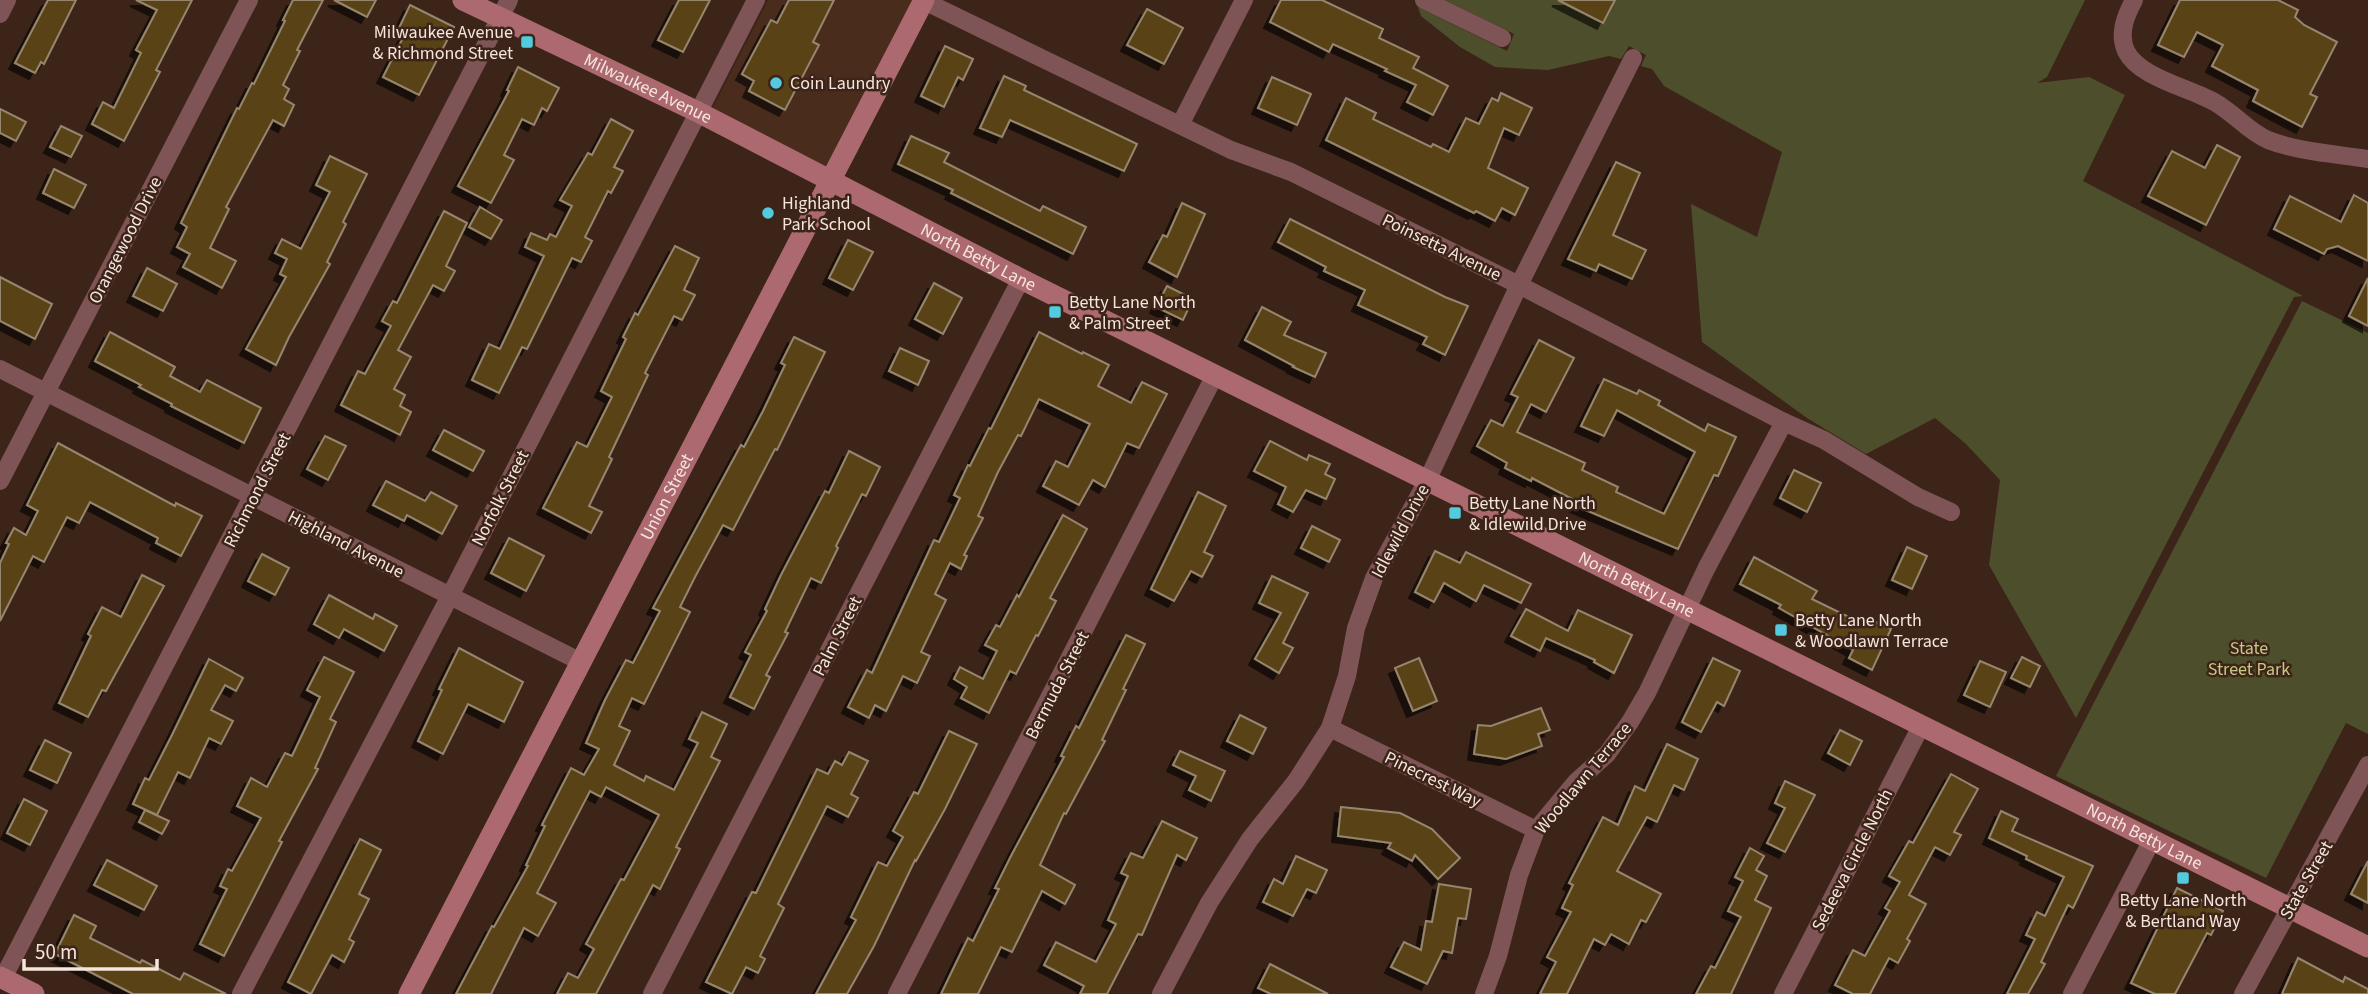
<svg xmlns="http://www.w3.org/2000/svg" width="2368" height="994" font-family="'Source Sans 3',sans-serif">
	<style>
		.built { fill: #4a2c1d }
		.green { fill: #4d4f2c }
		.building { fill: #594218; stroke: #96866e; stroke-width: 2; filter: url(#shadow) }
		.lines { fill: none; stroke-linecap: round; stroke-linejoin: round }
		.street { stroke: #7e5457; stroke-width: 18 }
		.secondary { stroke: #ac6970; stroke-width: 21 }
		.poi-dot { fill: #54cade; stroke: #3c2419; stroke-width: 2.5 }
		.labels { text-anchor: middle; stroke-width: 5; stroke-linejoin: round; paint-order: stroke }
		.poi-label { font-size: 18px; fill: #f5e5dd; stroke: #3c2419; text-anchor: start }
		.street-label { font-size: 18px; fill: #f5e5dd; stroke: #3c2419 }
		.park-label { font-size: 18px; fill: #c5ca80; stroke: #3c2419 }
	</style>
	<defs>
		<filter id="shadow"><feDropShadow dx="-6" dy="6" stdDeviation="0" flood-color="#0009"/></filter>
	</defs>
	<rect width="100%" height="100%" fill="#3c2419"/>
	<polygon class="built" points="768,0 913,0 825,168 712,109"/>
	<g class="green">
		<polygon points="1445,0 2085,0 2047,77 2037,83 2089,77 2125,95 2083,181 2303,296 2294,297 2076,718 1989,565 2000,480 1966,444 1935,418 1866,454 1807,418 1702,342 1691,204 1757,237 1782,152 1664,86 1652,69 1641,66 1646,55 1629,46 1621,59 1609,56 1548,70 1495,67 1460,47 1421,16 1418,7 1507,51 1514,34"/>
		<polygon points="2302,301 2368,333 2368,734 2346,723 2266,878 2056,776"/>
	</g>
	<g class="building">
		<polygon points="48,0 76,0 44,64 41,62 35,73 15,63"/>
		<polygon points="136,0 192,0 156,70 160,72 124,141 92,124 103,102 114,108 141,53 136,50 157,10"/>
		<polygon points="293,0 323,0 297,50 300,51 283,85 289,89 284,99 294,105 284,126 273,120 226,207 229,209 210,248 236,261 222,288 183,267 190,254 177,247 187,227 181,223 237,108 239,109 252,83 254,84 285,21 283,20"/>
		<polygon points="334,0 376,0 367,17"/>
		<polygon points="679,0 710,0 683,52 658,40"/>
		<polygon points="789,0 834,0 813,42 819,45 785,110 749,91 754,81 742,74 771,20 777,23"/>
		<polygon points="1281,0 1322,0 1383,29 1379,38 1419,57 1413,68 1448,86 1433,115 1407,102 1416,85 1385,71 1387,69 1333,44 1329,52 1270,22"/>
		<polygon points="1558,0 1615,0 1603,23"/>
		<polygon points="2180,0 2278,0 2298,10 2295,17 2304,25 2337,42 2310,94 2317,97 2302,127 2253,101 2258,90 2212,66 2223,45 2197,32 2184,57 2158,45"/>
		<polygon points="410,5 454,27 419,95 383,77 406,32 399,28"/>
		<polygon points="1147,9 1183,28 1164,64 1127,45"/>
		<polygon points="945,46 973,59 963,80 958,77 944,107 921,96"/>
		<polygon points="518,67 559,88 547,111 542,108 534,125 522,119 504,155 514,160 491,203 458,186 509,91 507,90"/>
		<polygon points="1004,76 1026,86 1024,90 1137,144 1124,171 1010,120 1002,137 980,128"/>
		<polygon points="1272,77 1311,94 1297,125 1258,108"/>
		<polygon points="1501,93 1532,108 1519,135 1504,128 1488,168 1528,188 1515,215 1502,208 1495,221 1476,211 1474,213 1326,140 1346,98 1376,113 1373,119 1431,147 1433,144 1449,152 1466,118 1479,124 1492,98 1498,101"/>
		<polygon points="0,109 26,122 16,141 0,133"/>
		<polygon points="611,119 633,131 614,167 623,171 611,193 608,191 585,237 592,241 581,262 572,258 527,349 522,347 499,393 472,380 489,344 500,349 544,256 525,247 531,233 547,240 550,234 556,237 572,206 560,200 588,153 592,155"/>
		<polygon points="61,126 82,136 71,157 50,147"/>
		<polygon points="911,136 949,153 944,162 1040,211 1043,206 1086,227 1073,254 951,193 953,190 898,164"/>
		<polygon points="2217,145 2240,157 2206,225 2148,196 2172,151 2205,168"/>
		<polygon points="330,156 367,174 343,222 346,224 327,262 330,264 289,337 276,365 246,349 286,277 280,274 287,259 275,253 282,239 301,249 330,192 316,185"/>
		<polygon points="1616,162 1640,173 1613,235 1646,250 1632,279 1599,264 1596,271 1568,259"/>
		<polygon points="54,169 86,185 74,208 43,193"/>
		<polygon points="2354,195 2368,203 2368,261 2338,246 2327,249 2324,254 2274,229 2290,196 2341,222"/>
		<polygon points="1182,203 1205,214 1177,277 1149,262 1163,235 1167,237"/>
		<polygon points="480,207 502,220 491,239 469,227"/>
		<polygon points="444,211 467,223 446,266 455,271 444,291 433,285 398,350 411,357 394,389 405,395 400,406 411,412 400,435 341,405 358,371 365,374 391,326 382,321 393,301 397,303"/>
		<polygon points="1290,219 1445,297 1468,306 1445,355 1423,344 1427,337 1358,305 1365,290 1324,271 1326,267 1278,242"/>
		<polygon points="848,240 873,252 853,290 829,278"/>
		<polygon points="675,246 699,258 684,290 695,295 682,320 674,316 645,373 648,375 609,457 612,459 589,506 602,512 591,533 543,508 577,442 587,447 612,397 601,391 626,339 623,337 635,313 638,315"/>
		<polygon points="147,268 177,284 163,311 133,296"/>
		<polygon points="0,277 52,304 35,339 0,321"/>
		<polygon points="2368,278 2368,326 2349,316"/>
		<polygon points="934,283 962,298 943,334 915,319"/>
		<polygon points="1167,286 1193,299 1183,320 1156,307"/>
		<polygon points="1262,307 1291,322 1284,335 1326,353 1315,377 1293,367 1294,366 1245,340"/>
		<polygon points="110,332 175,367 170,376 200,392 207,380 261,408 244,443 171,406 172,404 139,387 141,385 95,361"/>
		<polygon points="1039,332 1082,354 1083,352 1109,365 1098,386 1131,403 1142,382 1167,394 1139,448 1127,443 1105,487 1093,480 1079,505 1043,486 1056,461 1068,467 1090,424 1039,399 1021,436 1018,435 998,472 978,516 983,518 964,555 967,556 961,569 950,563 935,594 946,600 921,652 930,656 917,683 903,676 886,711 875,705 869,718 848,707 867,670 872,673 934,540 939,542 960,498 954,495 968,465 970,466 989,428 991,429"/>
		<polygon points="794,337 825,352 777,450 775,449 733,530 723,525 695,577 680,607 690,612 644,704 632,698 619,726 630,731 614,765 644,781 646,776 674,790 698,743 689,739 702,712 727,724 711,757 720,761 676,847 680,849 660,889 653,885 596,994 557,994 568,973 578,978 594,949 586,944 621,879 624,880 659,815 606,787 601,797 590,791 537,893 556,903 538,936 524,928 491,994 456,994 492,926 494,927 528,866 526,865 545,826 542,825 571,768 584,775 599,749 586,743 605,700 626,660 633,663 660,611 653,608 741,445 744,447 763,411 785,365 781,363"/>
		<polygon points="1539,340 1574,358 1546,412 1531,404 1517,432 1585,463 1582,470 1618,487 1616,492 1664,514 1695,452 1617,410 1604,436 1581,426 1604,379 1637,394 1639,390 1660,401 1658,405 1705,431 1708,424 1736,437 1718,476 1714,475 1678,549 1576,506 1578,502 1532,478 1531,481 1505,468 1507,463 1477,446 1491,420 1503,426 1518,397 1511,394"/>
		<polygon points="900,348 929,361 918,385 889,371"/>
		<polygon points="444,430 484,451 473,471 433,450"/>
		<polygon points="325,436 346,446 328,480 307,469"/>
		<polygon points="1270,441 1307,460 1309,455 1330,464 1325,474 1335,479 1326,499 1306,490 1293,512 1278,504 1286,487 1254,471"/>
		<polygon points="58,443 175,506 176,503 202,516 181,556 156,543 158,538 90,502 79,523 67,517 44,562 33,556 0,621 0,563 9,544 6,543 14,528 26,535 38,511 27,505"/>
		<polygon points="849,451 880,467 866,496 862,494 836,546 838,548 821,583 811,578 785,632 788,633 766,675 770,677 754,709 730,697 751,655 745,652 767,611 765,609 781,575 825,491 829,493"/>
		<polygon points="1794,470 1821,483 1807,512 1780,498"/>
		<polygon points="386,481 425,501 431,492 457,506 442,534 407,515 404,521 373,505"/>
		<polygon points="1198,492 1226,506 1204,552 1213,556 1202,577 1191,571 1174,601 1151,589"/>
		<polygon points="1063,515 1087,529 1050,598 1056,601 1038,636 1036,635 1016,674 1010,671 989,713 961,698 967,687 954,679 960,667 983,679 997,651 985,645 996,625 1000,627 1017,595 1019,597"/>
		<polygon points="1312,526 1340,540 1329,562 1301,548"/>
		<polygon points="509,538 544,556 526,591 491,573"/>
		<polygon points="1907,547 1927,556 1912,589 1892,580"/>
		<polygon points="1435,551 1460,563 1466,552 1531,584 1521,603 1484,585 1476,601 1444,583 1434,602 1415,592"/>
		<polygon points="262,554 289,568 275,595 248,581"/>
		<polygon points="1754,557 1817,591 1812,599 1865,625 1868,618 1891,629 1872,670 1849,658 1853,650 1779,608 1781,605 1740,584"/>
		<polygon points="142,575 164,586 106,691 102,690 88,717 59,703 91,636 88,634 102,607 121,617"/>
		<polygon points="1272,576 1308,593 1283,643 1293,648 1279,673 1255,659 1281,613 1259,603"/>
		<polygon points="329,595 373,619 375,614 397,626 384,651 344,629 339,638 314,624"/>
		<polygon points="1526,609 1568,631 1578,610 1632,635 1614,673 1594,662 1595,660 1546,638 1540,651 1511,636"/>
		<polygon points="1126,635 1145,644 1123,689 1126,690 1102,740 1105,741 1066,814 1064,813 1040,865 1075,885 1065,904 1042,891 1012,952 1001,947 978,994 941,994 968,938 973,941 999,889 995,888 1011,856 1064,757 1061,756 1076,726 1079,728"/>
		<polygon points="459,648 523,682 504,722 468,704 443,754 418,741 442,690 439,689"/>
		<polygon points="324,657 354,672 330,719 336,722 315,768 318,769 279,841 282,842 224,956 200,944 227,889 220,886 228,869 232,871 261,818 237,806 251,778 267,787 285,753 292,756 320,697 307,690"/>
		<polygon points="2022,657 2040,666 2030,687 2011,678"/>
		<polygon points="1419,658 1437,701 1413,711 1395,668"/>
		<polygon points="1713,658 1740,671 1724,706 1717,702 1701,732 1682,722"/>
		<polygon points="209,659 243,678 236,691 225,685 211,710 233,721 221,744 209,738 190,778 178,772 157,815 133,804 145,778 149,780 172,735"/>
		<polygon points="1980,661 2006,672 1990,707 1964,695"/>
		<polygon points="1541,708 1550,730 1538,734 1542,746 1506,759 1474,754 1478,725 1491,726"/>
		<polygon points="1240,715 1266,728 1253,754 1227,741"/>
		<polygon points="1840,730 1862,741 1850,765 1828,753"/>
		<polygon points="949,731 977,744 945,809 916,861 915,860 874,946 847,994 816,994 856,920 851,917 878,862 887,866 903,837 893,831 914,792 918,794"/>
		<polygon points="45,740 71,753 57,783 30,770"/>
		<polygon points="1667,744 1698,759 1684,790 1674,785 1657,822 1647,817 1617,871 1661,894 1646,922 1641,920 1629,944 1611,934 1605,945 1594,939 1567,994 1540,994 1556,962 1547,957 1571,912 1562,908 1573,885 1569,883 1603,817 1618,825 1635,786 1645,791"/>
		<polygon points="1180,751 1225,771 1211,801 1189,790 1196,776 1173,765"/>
		<polygon points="849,752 868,761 851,794 858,798 848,817 827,806 778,904 784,908 760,956 765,959 758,973 746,967 732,994 706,982 752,892 756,893 817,769 828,774 835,761 842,765"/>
		<polygon points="1951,774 1978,789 1954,832 1961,835 1950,855 1935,847 1909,895 1926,904 1907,939 1910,941 1898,963 1889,958 1870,994 1853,994 1835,985 1853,950 1865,956 1890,911 1885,908 1900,882 1889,876 1909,841 1913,843"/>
		<polygon points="1785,781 1815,795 1785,852 1767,843 1785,808 1775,803"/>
		<polygon points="24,799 47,811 30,845 7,833"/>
		<polygon points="1341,807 1400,813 1432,829 1460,858 1438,879 1415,855 1412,861 1388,848 1391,843 1338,836"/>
		<polygon points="145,810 169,821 162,834 139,822"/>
		<polygon points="2001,811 2018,819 2012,831 2093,866 2073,908 2068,905 2041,962 2045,964 2028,994 2007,994 2035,939 2026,935 2037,912 2045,916 2064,877 2026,859 2027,856 1989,838"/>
		<polygon points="1162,821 1197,838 1186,860 1177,855 1142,935 1138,934 1107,994 1080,994 1084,986 1044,965 1056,942 1096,962 1116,924 1108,920 1128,876 1121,873 1131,853 1143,858"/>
		<polygon points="360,839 381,850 359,894 369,899 349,939 354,942 344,962 332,955 311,994 288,982"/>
		<polygon points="1750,848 1764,856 1756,870 1767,876 1755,900 1771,908 1731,994 1696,994 1711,966 1715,968 1741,917 1728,911 1743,881 1735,877"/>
		<polygon points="1296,856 1327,870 1316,893 1307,889 1293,916 1263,902 1274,879 1283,884"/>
		<polygon points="107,860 157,886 144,910 94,885"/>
		<polygon points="2368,861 2368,903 2351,894"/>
		<polygon points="1439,884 1471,889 1466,919 1458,918 1452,953 1443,951 1427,984 1391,967 1404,942 1421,950 1426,921 1432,922"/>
		<polygon points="2177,888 2223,911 2211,935 2207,933 2175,994 2155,994 2131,983"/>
		<polygon points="74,915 96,926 90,938 140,963 142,960 180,980 184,973 226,994 133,994 55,954"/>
		<polygon points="2298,958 2343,982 2345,977 2368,989 2368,994 2282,994"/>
		<polygon points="1270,964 1328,994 1271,994 1258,988"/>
	</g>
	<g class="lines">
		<g class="street">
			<polyline points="1424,0 1502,38"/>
			<path d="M2134,0C2126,15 2118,33 2126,51C2139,78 2191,88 2216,103C2235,114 2249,132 2268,140C2299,152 2336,154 2368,159"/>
			<polyline points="924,1 1231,150 1291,172 1519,285 1784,422 1824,440 1918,497 1951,512"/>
			<polyline points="0,14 7,0"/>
			<polyline points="1180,125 1244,0"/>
			<polyline points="0,369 581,662"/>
			<polyline points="0,481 249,0"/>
			<polyline points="1330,728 1536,830"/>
			<polyline points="3,978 509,0"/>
			<polyline points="241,994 450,596 756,0"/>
			<polyline points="652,994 1021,279"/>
			<polyline points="897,994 1215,375"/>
			<polyline points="1161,994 1209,903 1250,839 1296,781 1330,728 1347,676 1356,628 1374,578 1427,481 1519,285 1633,58"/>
			<polyline points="1484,994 1498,956 1519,875 1536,830 1576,782 1607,754 1630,722 1647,693 1706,569 1784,422"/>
			<polyline points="1783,994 1921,726"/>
			<polyline points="2072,994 2152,840"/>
			<polyline points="2243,994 2368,765"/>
		</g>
		<g class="secondary">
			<path id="s1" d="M463,0L698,112L1021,279L2368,947"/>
			<polyline points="0,977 34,994"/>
			<path id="s2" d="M409,994L924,0"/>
		</g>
	</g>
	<g class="poi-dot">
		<rect x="520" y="35" width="14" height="14" rx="3.5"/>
		<circle cx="776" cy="83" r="7"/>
		<circle cx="768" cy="213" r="7"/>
		<rect x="1048" y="305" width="14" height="14" rx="3.5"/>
		<rect x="1448" y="506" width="14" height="14" rx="3.5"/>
		<rect x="1774" y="623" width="14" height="14" rx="3.5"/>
		<rect x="2176" y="871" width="14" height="14" rx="3.5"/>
	</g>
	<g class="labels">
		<g class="poi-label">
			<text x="513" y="38" text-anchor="end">Milwaukee Avenue<tspan x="513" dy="21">&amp; Richmond Street</tspan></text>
			<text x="790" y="89">Coin Laundry</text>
			<text x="782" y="209">Highland<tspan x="782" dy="21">Park School</tspan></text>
			<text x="1069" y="308">Betty Lane North<tspan x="1069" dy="21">&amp; Palm Street</tspan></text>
			<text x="1469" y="509">Betty Lane North<tspan x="1469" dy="21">&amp; Idlewild Drive</tspan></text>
			<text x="1795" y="626">Betty Lane North<tspan x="1795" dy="21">&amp; Woodlawn Terrace</tspan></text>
			<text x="2183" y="906" text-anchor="middle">Betty Lane North<tspan x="2183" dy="21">&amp; Bertland Way</tspan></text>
		</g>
		<g class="street-label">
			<text dy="6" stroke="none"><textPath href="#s1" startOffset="205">Milwaukee Avenue</textPath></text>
			<text transform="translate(125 240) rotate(-63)" y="6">Orangewood Drive</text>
			<text transform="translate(1442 247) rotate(26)" y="6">Poinsetta Avenue</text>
			<text dy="6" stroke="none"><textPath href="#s1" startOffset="576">North Betty Lane</textPath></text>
			<text transform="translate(257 490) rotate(-63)" y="6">Richmond Street</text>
			<text dy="6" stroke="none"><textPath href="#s2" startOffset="560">Union Street</textPath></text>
			<text transform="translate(500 498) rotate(-63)" y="6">Norfolk Street</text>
			<text transform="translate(1400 531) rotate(-62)" y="6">Idlewild Drive</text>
			<text transform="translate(346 544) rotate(27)" y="6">Highland Avenue</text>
			<text dy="6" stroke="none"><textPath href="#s1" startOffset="1311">North Betty Lane</textPath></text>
			<text transform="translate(837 636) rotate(-63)" y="6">Palm Street</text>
			<text transform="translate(1057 685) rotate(-63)" y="6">Bermuda Street</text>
			<text transform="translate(1583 778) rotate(-50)" y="6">Woodlawn Terrace</text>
			<text transform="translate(1433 779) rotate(26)" y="6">Pinecrest Way</text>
			<text dy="6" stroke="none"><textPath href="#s1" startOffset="1878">North Betty Lane</textPath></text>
			<text transform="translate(1852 860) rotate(-63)" y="6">Sedeeva Circle North</text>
			<text transform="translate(2306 880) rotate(-60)" y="6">State Street</text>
		</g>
		<g class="park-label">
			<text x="2249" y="654">State<tspan x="2249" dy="21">Street Park</tspan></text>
		</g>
	</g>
	<path d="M24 959v10h133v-10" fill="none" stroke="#f5e5dd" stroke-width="3.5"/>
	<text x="35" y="959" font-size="21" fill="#f5e5dd" stroke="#3c2419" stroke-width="5" paint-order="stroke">50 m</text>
</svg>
